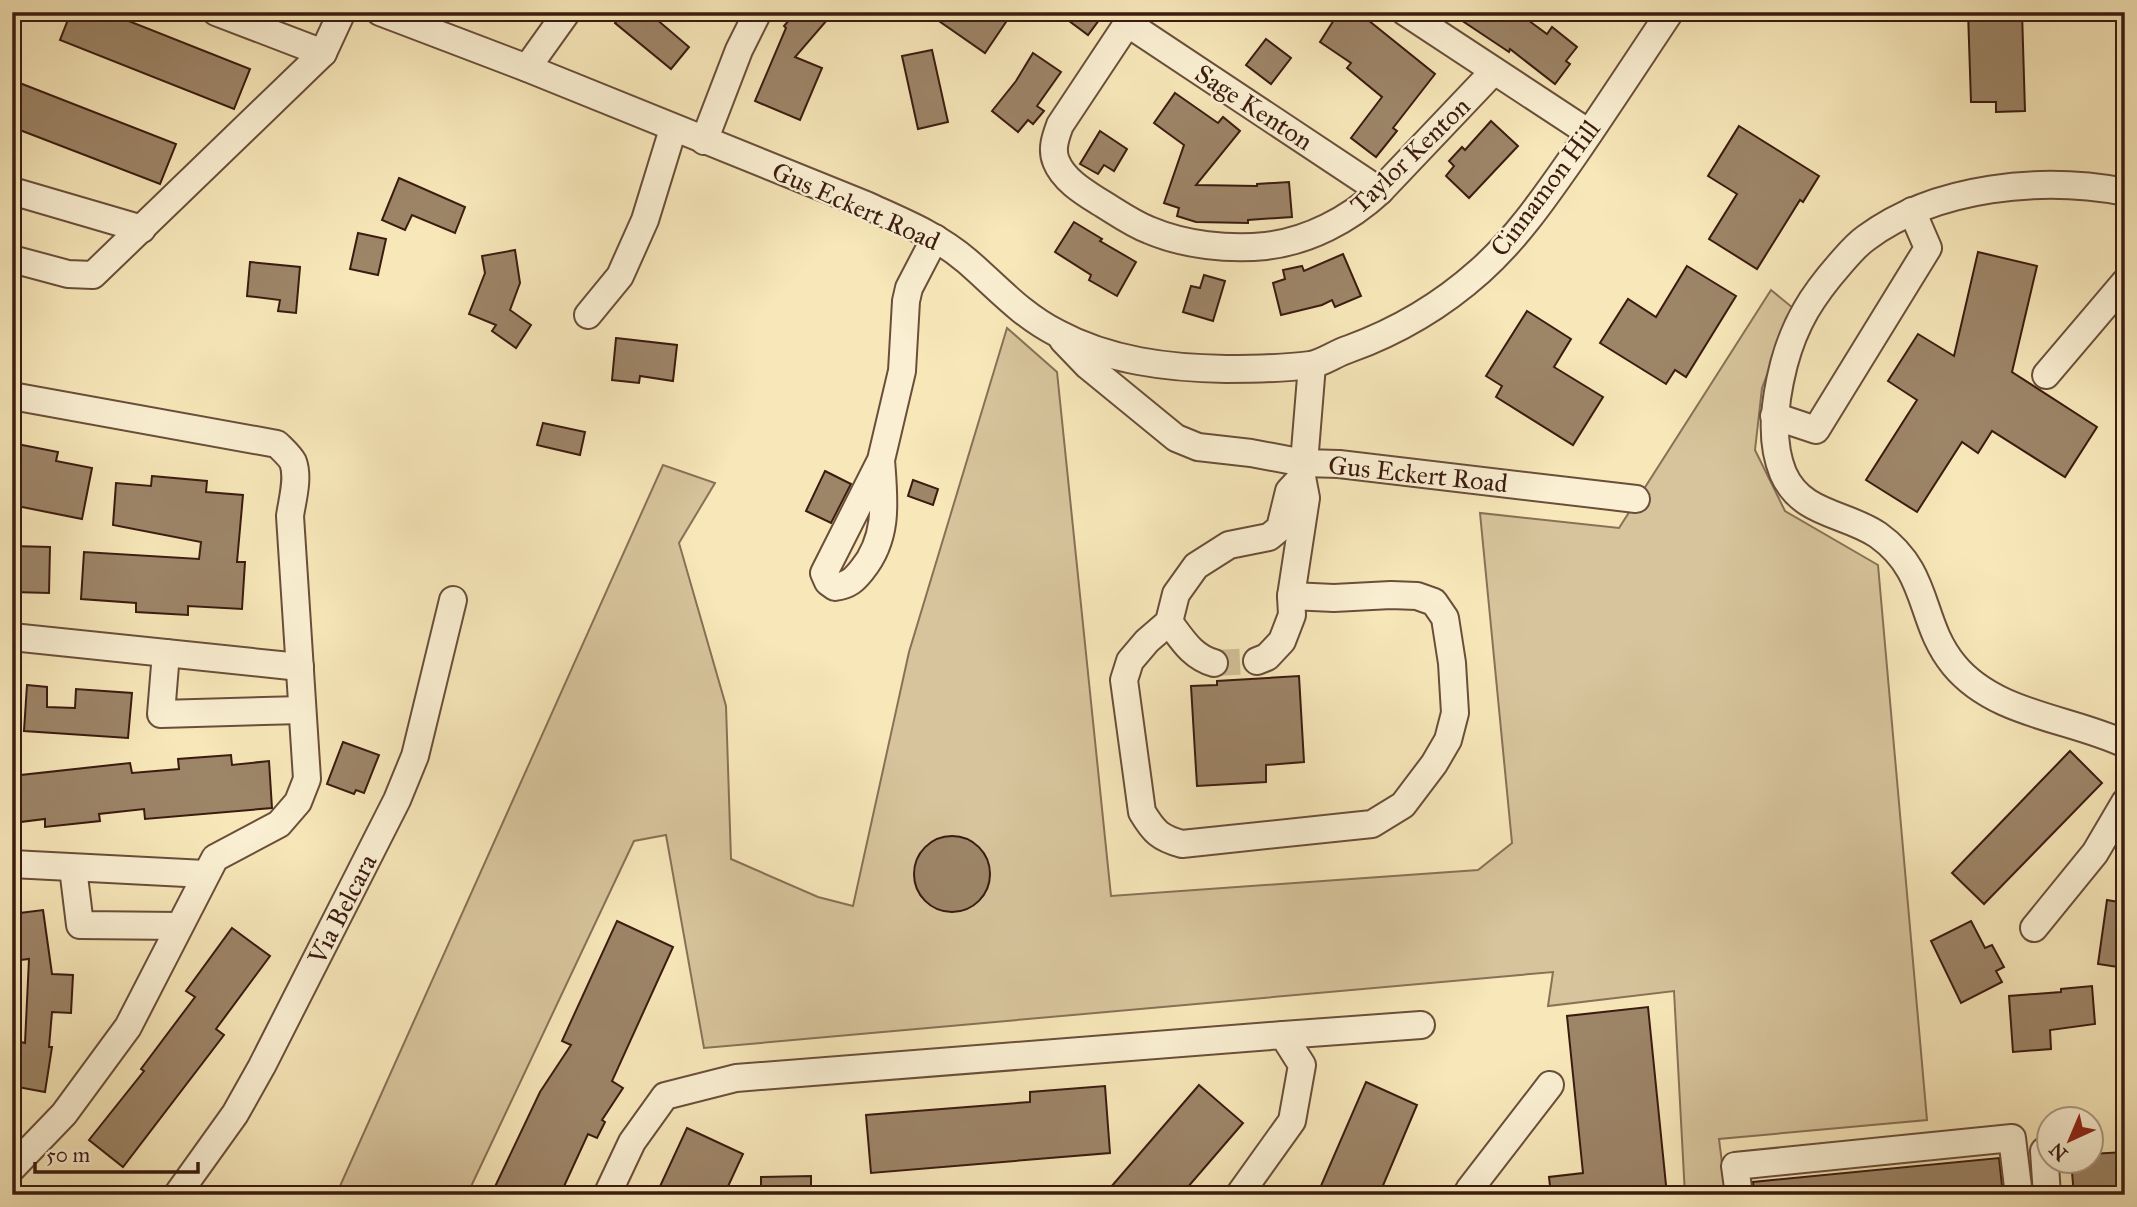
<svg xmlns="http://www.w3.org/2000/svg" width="2137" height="1207" font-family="'IM FELL Great Primer',serif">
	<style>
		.green { fill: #d7c49c; stroke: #897056; stroke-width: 2 }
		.building { fill: #9d8568; stroke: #3b1b10; stroke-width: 2 }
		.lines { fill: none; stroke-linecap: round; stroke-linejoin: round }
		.minor-tunnel { stroke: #d1be97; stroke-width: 26; stroke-dasharray: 26 13; stroke-linecap: butt }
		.minor-casing { stroke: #6a4e3a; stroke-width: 30 }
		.minor { stroke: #faefd2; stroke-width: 26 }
		.labels { text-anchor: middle; stroke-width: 5; stroke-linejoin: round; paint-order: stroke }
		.street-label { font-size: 26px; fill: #3b1b10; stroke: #faefd2 }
	</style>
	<rect width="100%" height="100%" fill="#f7e7b9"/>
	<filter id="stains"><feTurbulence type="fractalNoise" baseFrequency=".00286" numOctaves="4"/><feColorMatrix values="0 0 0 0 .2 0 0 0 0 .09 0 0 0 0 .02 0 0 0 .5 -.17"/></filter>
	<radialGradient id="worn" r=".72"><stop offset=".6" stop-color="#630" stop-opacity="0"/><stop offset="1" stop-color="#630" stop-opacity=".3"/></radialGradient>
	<polygon class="green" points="1771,290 1793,308 1762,388 1755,450 1785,511 1878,565 1927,1120 1719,1139 1726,1195 1685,1195 1674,991 1548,1006 1553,972 704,1048 666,835 634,841 467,1195 336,1195 663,465 715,483 679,543 726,706 731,859 818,897 853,906 909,652 1007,328 1057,372 1111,896 1478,870 1512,843 1480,513 1619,528"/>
	<g class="building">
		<polygon points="71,12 106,12 250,69 234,109 60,40"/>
		<polygon points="624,12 648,12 689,47 671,69 615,23"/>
		<polygon points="796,12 834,12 795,57 822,68 800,120 755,101 786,28 784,26"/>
		<polygon points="926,12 999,12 1008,19 985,53"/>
		<polygon points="1057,12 1105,12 1088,35"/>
		<polygon points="1339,12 1358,12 1435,74 1393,128 1397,131 1376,157 1351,138 1382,97 1347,68 1351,63 1320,42"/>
		<polygon points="1449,12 1517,12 1547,34 1552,27 1577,47 1566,61 1570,64 1555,84 1510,49 1509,52"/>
		<polygon points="1968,12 2022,12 2025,111 1996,112 1996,102 1971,102"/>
		<polygon points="1266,39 1291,58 1271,84 1246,65"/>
		<polygon points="932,50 948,122 918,129 902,56"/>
		<polygon points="1033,53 1061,72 1037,106 1044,111 1033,124 1028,120 1018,132 992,111 1016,81"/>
		<polygon points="12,80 176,144 160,184 12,127"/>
		<polygon points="1175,93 1218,123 1223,117 1240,131 1196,185 1257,186 1257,184 1289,182 1292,217 1248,220 1248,223 1196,222 1177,216 1179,208 1164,203 1184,145 1154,123"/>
		<polygon points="1491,121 1518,146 1469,198 1446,176 1454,166 1449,161 1462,147 1465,150"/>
		<polygon points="1739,126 1819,176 1803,202 1800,200 1757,269 1709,239 1737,194 1708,176"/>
		<polygon points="1100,131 1127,149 1114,171 1104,165 1098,174 1080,164"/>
		<polygon points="399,178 465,207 455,233 412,215 405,230 382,220"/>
		<polygon points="1074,222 1102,239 1100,241 1136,262 1117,296 1089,280 1091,275 1055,252"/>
		<polygon points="358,233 386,239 378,275 350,269"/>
		<polygon points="515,250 520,283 510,310 531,325 516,348 492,331 496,325 469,314 485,273 482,256"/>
		<polygon points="1978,252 2037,266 2012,372 2097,427 2065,477 1992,431 1978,453 1962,442 1917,512 1866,480 1917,400 1888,381 1918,334 1954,356"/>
		<polygon points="1343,254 1361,296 1335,307 1332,300 1322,305 1281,315 1273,283 1285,279 1283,270 1302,266 1304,271"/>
		<polygon points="250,262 300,267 296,313 278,311 280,300 247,296"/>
		<polygon points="1687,266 1736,296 1686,377 1675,370 1666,384 1600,343 1628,299 1656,317"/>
		<polygon points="1204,275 1225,281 1213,321 1183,312 1191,286 1200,288"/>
		<polygon points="1527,311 1571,339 1554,367 1603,397 1573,445 1496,397 1502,386 1486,376"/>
		<polygon points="616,338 677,345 673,381 640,376 639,383 612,380"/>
		<polygon points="543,423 585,432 580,455 537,445"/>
		<polygon points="12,443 58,452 56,461 92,468 82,519 12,505"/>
		<polygon points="825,471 851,484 831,523 806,511"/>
		<polygon points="152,476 207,481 206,492 243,495 237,562 245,562 242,609 188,606 188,615 136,612 136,603 81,599 84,552 199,559 201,542 113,525 116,483 151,486"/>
		<polygon points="913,480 938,489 933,505 908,496"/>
		<polygon points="12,546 50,547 49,593 12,592"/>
		<polygon points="1299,676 1304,762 1266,765 1266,782 1197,786 1191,686 1217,685 1217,681"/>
		<polygon points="27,685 47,687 47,707 75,708 76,689 132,693 128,738 24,731"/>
		<polygon points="343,742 379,755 364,793 356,790 354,794 327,784"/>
		<polygon points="2070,751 2102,783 1984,904 1952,873"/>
		<polygon points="231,755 232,765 269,761 272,808 145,819 144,809 99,814 100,821 45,827 45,819 12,823 12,776 130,763 132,773 179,769 178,759"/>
		<circle cx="952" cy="874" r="38"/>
		<polygon points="2107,900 2125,903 2125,968 2098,964"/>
		<polygon points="43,910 52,974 73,975 71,1013 52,1012 49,1047 52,1047 45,1092 12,1086 12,1040 25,1043 29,959 12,961 12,914"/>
		<polygon points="617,921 673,947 612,1081 623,1088 602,1120 605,1122 597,1138 588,1134 560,1195 491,1195 540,1092 571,1045 562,1041"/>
		<polygon points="1971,921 1985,948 1992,945 2004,967 1996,971 2002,982 1961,1003 1931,941"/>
		<polygon points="232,928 270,956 216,1029 224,1035 123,1167 89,1140 144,1071 141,1069 195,997 186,991"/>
		<polygon points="2092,986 2095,1024 2050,1030 2051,1049 2013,1052 2009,996 2061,992 2061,989"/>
		<polygon points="1648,1007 1667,1195 1551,1195 1549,1177 1583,1173 1567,1016"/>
		<polygon points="1366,1082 1417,1105 1379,1195 1317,1195"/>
		<polygon points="1199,1085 1243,1123 1181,1195 1104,1195"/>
		<polygon points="1105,1086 1110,1153 871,1173 866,1115 1030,1102 1030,1092"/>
		<polygon points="687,1128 743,1154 724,1195 656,1195"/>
		<polygon points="2125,1152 2125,1195 2074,1195 2071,1161 2091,1161 2091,1154"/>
		<polygon points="1999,1158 2003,1195 1754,1195 1753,1182"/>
		<polygon points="811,1176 811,1195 761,1195 761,1177"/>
	</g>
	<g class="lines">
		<polyline class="minor-tunnel" points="1214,663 1257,661"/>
		<defs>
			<g id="minor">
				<polyline points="216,12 323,53"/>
				<path d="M380,12L527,68L866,205C901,221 937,235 967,261C996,286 1021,315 1057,333C1109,361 1168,368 1226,369C1250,369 1287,368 1310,365C1323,363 1336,353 1349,349C1396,332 1442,305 1480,271C1517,238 1545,197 1573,157C1606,109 1638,60 1670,12"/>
				<path d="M1135,12L1060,125C1056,136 1051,149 1056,161C1063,179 1082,191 1098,201C1115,211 1131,223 1149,230C1184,245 1229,250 1266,246C1308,241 1349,220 1380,191L1494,71"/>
				<polyline points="1405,12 1589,133"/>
				<polyline points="1127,23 1380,191"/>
				<polyline points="527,68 567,12"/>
				<polyline points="704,141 739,50 758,12"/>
				<polyline points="12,191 142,229"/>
				<path d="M2125,192C2042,176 1936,186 1866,238C1856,245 1848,255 1840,264C1812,296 1795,323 1784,364C1775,399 1769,439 1783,473C1801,515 1846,513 1878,535C1931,573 1918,621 1954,665C1995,715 2070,718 2125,744"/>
				<polyline points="12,259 68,274 93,275 323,53 342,12"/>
				<polyline points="588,315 620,276 645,220 673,129"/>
				<polyline points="1063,340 1088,366 1176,438 1198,447 1251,453 1304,463 1302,477 1306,498 1291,596 1292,615 1282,641 1267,657 1257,661"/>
				<polyline points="1312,365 1304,463 1339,464 1636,499"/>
				<polyline points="2046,375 2125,282"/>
				<path d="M12,396L277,444C282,449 290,456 293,462C299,478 292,501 290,516L307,779L298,802L279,824L215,858L128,1027L64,1114L12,1168"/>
				<polyline points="1774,416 1816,430 1928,248 1912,211"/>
				<path d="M881,460C884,500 889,537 862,570C854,580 849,585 835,587L828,582L824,573L881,460L902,371L906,301L909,288L935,238"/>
				<path d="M1291,596L1334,598L1391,595L1417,596L1434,602L1445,618L1452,663L1455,713L1448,740L1434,764L1403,805L1372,824L1182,844C1160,838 1154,832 1142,812L1124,680L1130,661L1147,641L1169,622L1176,594L1196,566L1229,545L1269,537L1280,528L1289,491L1302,477"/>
				<path d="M1169,622C1182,639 1192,657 1214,663"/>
				<polyline points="12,637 300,667"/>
				<polyline points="166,653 161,714 302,710"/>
				<polyline points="12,864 205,874"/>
				<polyline points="73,868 80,925 179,926"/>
				<polyline points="2034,928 2095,853 2125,802"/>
				<polyline points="1283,1035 1421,1025"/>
				<polyline points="2044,1151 2047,1195"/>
				<polyline points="1469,1190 1550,1085"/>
				<polyline points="177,1195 235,1114 262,1066 397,800 415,756 453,600"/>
				<polyline points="607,1195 632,1142 665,1096 736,1078 1283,1035 1302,1065 1292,1121 1239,1195"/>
				<polyline points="1739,1195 1735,1166 2012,1138 2019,1195"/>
			</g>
		</defs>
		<use href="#minor" class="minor-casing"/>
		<use href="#minor" class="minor"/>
	</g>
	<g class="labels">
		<g class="street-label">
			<text transform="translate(1254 107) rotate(33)" y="9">Sage Kenton</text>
			<text transform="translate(1410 155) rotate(-44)" y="9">Taylor Kenton</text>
			<text transform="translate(1545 188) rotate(-53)" y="9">Cinnamon Hill</text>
			<text transform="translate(856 206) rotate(24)" y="9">Gus Eckert Road</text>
			<text transform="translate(1418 474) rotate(6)" y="9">Gus Eckert Road</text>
			<text transform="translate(342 909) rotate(-63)" y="9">Via Belcara</text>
		</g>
	</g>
	<rect width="2137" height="1207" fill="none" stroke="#f7e7b9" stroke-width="42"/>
	<rect x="14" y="14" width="2109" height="1179" fill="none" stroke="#3b1b10" stroke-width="3.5"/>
	<rect x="21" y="21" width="2095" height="1165" fill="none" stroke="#3b1b10" stroke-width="2"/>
	<g transform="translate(2070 1140) rotate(224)"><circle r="33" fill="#faefd2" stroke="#ae9a84" stroke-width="2"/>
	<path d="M0-5L12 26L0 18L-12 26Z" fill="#8f2418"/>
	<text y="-10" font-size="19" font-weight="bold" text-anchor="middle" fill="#3b1b10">N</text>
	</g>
	<path d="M35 1162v10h163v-10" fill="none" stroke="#3b1b10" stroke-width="3.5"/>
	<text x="46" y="1162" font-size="21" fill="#3b1b10" stroke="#faefd2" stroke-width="5" paint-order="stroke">50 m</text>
	<rect width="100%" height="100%" filter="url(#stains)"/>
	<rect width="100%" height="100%" fill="url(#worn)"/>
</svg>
